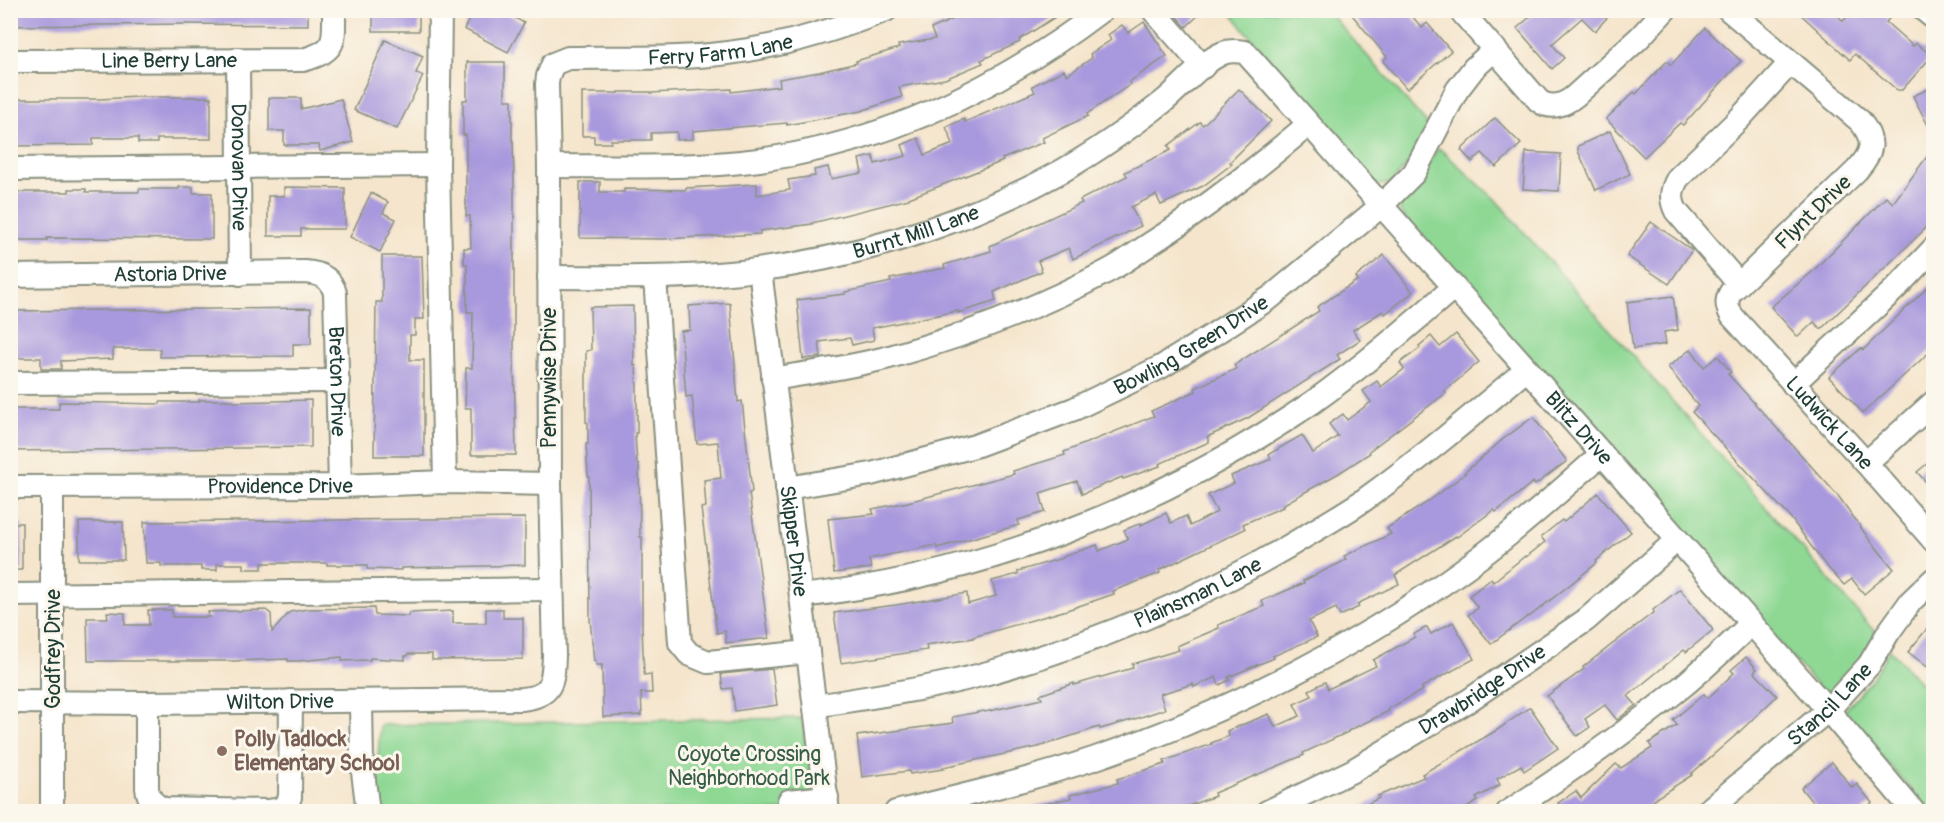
<svg xmlns="http://www.w3.org/2000/svg" width="1944" height="822" font-family="Pangolin,sans-serif">
	<style>
		.green { fill: #8fd894; stroke: #578a64; stroke-width: 1.5 }
		.building { fill: #a898dd }
		.lines { fill: none; stroke-linecap: round; stroke-linejoin: round }
		.minor-casing { stroke: #8a9180; stroke-width: 26 }
		.minor { stroke: #fff; stroke-width: 22 }
		.education-dot { fill: #8d6e63; stroke: #fbf7ec; stroke-width: 2 }
		.labels { text-anchor: middle; stroke-width: 6; stroke-linejoin: round; paint-order: stroke }
		.street-label { font-size: 21px; fill: #1f3d34; stroke: #fbf7ec }
		.education-label { font-size: 21px; font-weight: bold; fill: #785e54; stroke: #fbf7ec; text-anchor: start }
		.park-label { font-size: 21px; fill: #355c47; stroke: #fbf7ec }
	</style>
	<rect width="100%" height="100%" fill="#fbf7ec"/>
	<filter id="ink" filterUnits="userSpaceOnUse"><feTurbulence type="fractalNoise" baseFrequency=".0167" numOctaves="2"/><feDisplacementMap in="SourceGraphic" scale="12" xChannelSelector="R" yChannelSelector="G"/><feConvolveMatrix kernelMatrix="1 2 1 2 8 2 1 2 1" color-interpolation-filters="sRGB"/></filter>
	<filter id="wash" filterUnits="userSpaceOnUse"><feTurbulence type="fractalNoise" baseFrequency=".008" numOctaves="4" result="noise"/><feDisplacementMap in="SourceGraphic" scale="24" xChannelSelector="R" yChannelSelector="G"/><feGaussianBlur stdDeviation="1.35" result="paint"/><feColorMatrix in="noise" values="0 0 0 0 0 0 0 0 0 0 0 0 0 0 0 0 0 1.4 0 .05"/><feComposite in="paint" operator="in"/></filter>
	<g filter="url(#wash)">
		<rect width="100%" height="100%" fill="#f5e5cc"/>
		<g class="green">
			<polygon points="1229,11 1328,11 1428,125 1415,155 1391,184 1373,185"/>
			<polygon points="1439,148 1495,199 1876,633 1856,668 1831,692 1819,688 1400,212 1401,201"/>
			<polygon points="1890,649 1933,698 1933,811 1931,811 1846,718 1846,709 1871,680"/>
			<polygon points="802,718 817,811 382,811 377,778 380,725"/>
		</g>
		<g id="blocks">
			<g class="building">
				<polygon points="10,10 308,10 308,25 186,24 10,26"/>
				<rect x="373" y="10" width="46" height="21"/>
				<polygon points="474,10 501,10 524,23 508,52 464,29"/>
				<polygon points="974,10 1066,10 1019,40 1020,42 981,60 983,63 945,79 899,87 902,97 861,111 787,125 787,123 693,131 693,139 677,140 677,132 651,133 651,140 611,140 611,143 594,143 594,136 582,136 582,93 618,93 618,92 651,92 651,93 731,89 731,92 780,86 779,79 819,72 857,63 856,61 899,48 898,45 935,39 931,29"/>
				<polygon points="1171,10 1204,10 1186,27"/>
				<polygon points="1348,10 1407,10 1422,28 1427,23 1451,51 1407,89 1383,61 1387,57"/>
				<polygon points="1538,10 1614,10 1595,31 1582,18 1552,44 1564,58 1552,69 1517,28"/>
				<polygon points="1796,10 1832,10 1843,21 1854,10 1880,10 1889,19 1886,22 1913,46 1916,43 1932,56 1902,90 1897,90 1855,54 1850,60"/>
				<polygon points="1144,22 1167,56 1129,82 1131,84 1087,114 1088,116 1042,138 1044,142 1002,159 1003,161 909,198 909,199 812,223 812,224 760,231 760,234 663,239 580,238 580,182 600,182 600,192 624,192 624,189 686,190 686,188 757,184 757,195 790,190 788,180 815,176 814,170 828,167 831,179 862,173 859,159 873,156 875,164 906,156 902,145 918,138 925,155 953,144 946,127 964,119 965,122 1035,92 1032,86 1064,70 1067,75 1092,58 1090,54 1111,40 1108,35 1122,25 1128,33"/>
				<polygon points="1705,28 1741,61 1683,125 1680,123 1644,157 1606,119 1634,92 1636,94 1667,61 1671,65"/>
				<polygon points="385,40 423,56 416,73 423,76 397,129 354,110"/>
				<polygon points="467,62 505,62 505,100 512,100 512,141 513,141 514,182 514,359 516,455 471,455 471,408 465,408 466,368 472,368 473,312 467,312 467,264 464,264 464,248 471,248 470,216 466,216 466,135 463,135 463,100 467,100"/>
				<polygon points="1934,86 1934,137 1913,96"/>
				<polygon points="1239,89 1271,121 1230,162 1232,164 1203,186 1161,205 1156,195 1131,207 1141,226 1073,259 1069,248 1038,261 1042,271 994,292 996,301 958,313 958,311 872,328 874,340 852,345 850,338 819,342 821,357 803,359 797,300 845,294 845,292 891,282 890,279 945,268 944,265 991,251 990,246 1082,203 1080,200 1127,176 1125,172 1171,150 1168,146 1200,122 1203,125"/>
				<polygon points="138,97 211,97 211,139 157,139 157,143 138,143 138,138 93,138 93,145 10,146 10,99 100,99"/>
				<polygon points="269,98 301,98 301,109 341,99 353,142 320,151 319,145 284,145 284,131 269,131"/>
				<polygon points="1495,118 1521,144 1496,167 1482,153 1472,162 1461,150"/>
				<polygon points="1610,131 1630,174 1596,190 1578,151 1578,146"/>
				<polygon points="1934,147 1934,214 1922,232 1821,329 1814,322 1798,337 1771,307 1813,271 1886,197 1893,203"/>
				<polygon points="1526,152 1561,154 1559,191 1523,189"/>
				<polygon points="179,187 193,187 193,193 212,193 212,239 47,238 47,240 10,240 10,192 69,192 69,189 86,189 86,192 139,192 139,189 179,189"/>
				<polygon points="284,187 345,188 345,229 301,229 301,236 268,236 268,196 284,196"/>
				<polygon points="371,193 388,202 383,213 396,219 380,252 350,237"/>
				<polygon points="1651,222 1692,250 1669,284 1627,256"/>
				<polygon points="1384,255 1413,292 1385,314 1383,311 1353,330 1360,340 1337,355 1340,359 1248,418 1207,437 1209,442 1159,464 1160,466 1123,479 1122,477 1082,494 1077,481 1040,493 1045,512 1018,520 1019,525 937,548 936,545 869,559 871,568 834,573 828,519 874,514 872,509 908,502 1014,474 1013,471 1065,455 1064,452 1154,416 1151,411 1196,391 1195,388 1236,369 1234,365 1319,311 1317,307 1358,280 1356,277"/>
				<polygon points="382,256 422,256 424,319 415,319 415,335 410,335 410,360 424,360 424,456 374,456 376,302 382,302"/>
				<polygon points="1934,281 1934,348 1863,413 1829,377 1861,348 1863,350"/>
				<polygon points="1673,296 1678,330 1664,332 1666,344 1633,349 1627,302"/>
				<polygon points="730,303 738,402 742,401 752,492 749,493 769,638 726,643 725,631 717,633 701,508 706,507 704,480 721,478 718,442 697,444 692,396 686,397 681,331 690,330 689,306"/>
				<polygon points="633,306 634,366 636,366 637,389 637,433 635,433 637,464 639,464 640,537 642,537 642,627 644,675 651,674 652,693 641,693 642,715 603,717 602,665 596,665 596,661 594,661 590,619 589,476 588,476 586,444 588,444 588,423 586,422 586,351 591,350 590,307"/>
				<polygon points="311,308 311,344 293,344 293,356 160,357 160,349 113,349 113,359 61,361 61,369 41,369 41,358 10,358 10,311"/>
				<polygon points="1456,334 1479,362 1445,391 1446,393 1369,451 1370,453 1339,473 1282,505 1283,507 1243,524 1245,529 1159,570 1160,573 1113,591 1114,594 1067,610 973,637 973,638 926,645 927,650 841,663 834,613 896,605 967,593 968,604 996,596 992,581 1018,574 1018,571 1063,558 1062,557 1097,545 1099,551 1128,539 1124,530 1141,523 1141,525 1166,513 1171,523 1186,516 1190,526 1217,512 1208,495 1234,483 1231,476 1271,459 1269,454 1302,435 1313,453 1338,436 1329,424 1343,414 1347,420 1371,402 1363,391 1377,381 1381,387 1404,369 1400,363 1420,348 1419,346 1431,336 1440,347"/>
				<polygon points="1691,349 1704,367 1718,356 1731,372 1728,374 1839,497 1869,539 1894,569 1864,594 1852,579 1844,585 1822,561 1790,517 1692,412 1698,406 1668,367"/>
				<polygon points="199,400 233,400 233,402 311,400 311,447 10,451 10,409 59,409 59,402 160,404 160,402 199,402"/>
				<polygon points="1533,417 1567,461 1535,485 1533,482 1496,512 1494,510 1457,537 1456,536 1395,575 1399,584 1357,604 1359,607 1340,616 1336,608 1309,621 1317,637 1273,656 1274,658 1228,677 1230,680 1219,685 1216,677 1194,687 1193,684 1160,694 1165,709 1135,719 1100,729 1099,727 1038,747 943,767 944,769 910,774 909,771 862,777 857,736 953,723 952,717 984,711 985,712 1042,699 1040,695 1074,683 1074,685 1133,668 1132,664 1179,650 1177,646 1219,628 1218,625 1264,606 1262,601 1304,583 1303,581 1346,560 1344,556 1391,534 1387,528 1426,503 1465,474 1464,473 1502,440"/>
				<polygon points="1934,458 1934,491 1917,472"/>
				<polygon points="1598,493 1631,532 1596,561 1597,563 1529,617 1528,616 1491,644 1468,615 1478,608 1469,596 1491,579 1493,582 1525,556 1526,557 1545,542 1541,537 1562,520 1564,522"/>
				<polygon points="525,518 525,565 401,568 401,570 367,569 367,565 327,565 327,563 262,563 262,569 244,569 244,564 217,564 217,570 201,570 201,566 161,566 161,563 146,563 144,522"/>
				<polygon points="79,522 123,522 124,560 79,560"/>
				<rect x="10" y="523" width="12" height="47"/>
				<polygon points="1680,589 1713,630 1686,652 1684,650 1628,696 1636,705 1617,720 1605,705 1585,719 1590,727 1577,736 1547,696 1584,669 1583,667 1654,612 1653,610"/>
				<polygon points="374,608 375,615 409,616 409,613 453,611 453,623 486,623 486,609 503,609 503,618 523,618 523,659 432,660 432,654 408,654 408,656 405,656 405,660 370,658 370,660 342,661 342,657 298,661 288,661 288,659 233,661 88,661 87,618 108,618 107,612 125,613 125,625 149,625 148,610 172,610 172,617 209,617 208,612 266,610 271,614 272,632 290,612 308,609"/>
				<polygon points="1453,622 1474,659 1422,687 1423,690 1388,709 1389,711 1348,731 1348,732 1303,753 1304,755 1214,793 1215,796 1172,812 1035,812 1034,806 1071,798 1070,795 1118,783 1117,779 1165,764 1164,761 1212,744 1211,743 1229,736 1227,731 1269,714 1275,727 1300,716 1294,704 1312,696 1309,690 1325,682 1328,689 1376,666 1373,660 1415,637 1414,634 1427,627 1431,634"/>
				<polygon points="1926,630 1934,636 1934,672 1908,652"/>
				<polygon points="1746,657 1757,669 1754,672 1777,696 1736,735 1691,774 1692,775 1656,798 1642,812 1564,812 1558,803 1576,791 1581,798 1616,764 1621,768 1652,748 1649,743 1677,725 1673,720 1704,694 1708,698 1734,673 1731,670"/>
				<polygon points="772,669 777,705 735,711 732,688 723,689 721,674"/>
				<polygon points="1530,707 1558,748 1524,771 1521,765 1497,779 1500,785 1476,798 1478,801 1460,812 1352,812 1379,798 1378,796 1424,777 1422,774 1497,730"/>
				<polygon points="1832,762 1852,788 1857,784 1872,803 1861,812 1820,812 1801,788"/>
			</g>
		</g>
	</g>
	<g filter="url(#ink)">
		<use href="#blocks" fill-opacity="0" stroke="#8a9180" stroke-width="1.5"/>
		<g class="lines">
			<defs>
				<g id="minor">
					<polyline points="440,10 438,165 445,482"/>
					<polyline points="1153,10 1203,67"/>
					<path d="M1460,10L1539,101C1551,110 1564,105 1575,96L1639,38L1665,10"/>
					<path id="s1" d="M1729,10L1860,121C1876,141 1873,152 1857,170L1731,292C1725,301 1727,308 1732,316L1866,463L1934,541"/>
					<polyline points="1924,10 1934,18"/>
					<path id="s2" d="M238,59L240,274"/>
					<path id="s3" d="M10,61L303,60C337,50 334,43 334,10"/>
					<path d="M549,166C619,166 689,169 759,160C886,143 1001,87 1102,10"/>
					<polyline points="10,169 438,165"/>
					<path id="s4" d="M760,270L828,812"/>
					<path id="s5" d="M10,276L305,272C321,273 331,278 335,293L340,486"/>
					<path id="s6" d="M549,277C604,277 661,279 717,274C835,265 958,228 1062,171C1097,151 1131,127 1163,102C1182,87 1200,63 1223,53C1230,50 1237,51 1245,52L1527,369L1828,710L1914,812"/>
					<polyline points="655,277 680,643 689,654 708,662 808,652"/>
					<path d="M1739,284L1676,211C1670,199 1671,190 1678,178L1740,118L1791,62"/>
					<path d="M773,379C813,372 854,367 893,356C968,335 1040,307 1108,271C1123,263 1136,253 1150,244C1207,208 1258,167 1309,124"/>
					<polyline points="10,383 338,381"/>
					<polyline points="1793,384 1894,290 1934,248"/>
					<polyline points="1866,463 1934,402"/>
					<path id="s7" d="M10,487L340,486L445,482L550,484"/>
					<polyline points="52,487 52,812"/>
					<path id="s8" d="M787,488L871,474L975,446L1074,409L1161,367L1211,336L1271,297L1381,206L1414,173L1457,90L1474,68L1495,49"/>
					<polyline points="10,595 552,589"/>
					<path d="M801,596C983,576 1162,506 1313,402C1362,367 1408,327 1453,288"/>
					<polyline points="361,701 362,764 368,812"/>
					<path id="s9" d="M10,702L147,703L522,699C552,696 553,683 554,656L550,484L549,166L547,84L548,76L553,64L568,58C621,57 675,60 728,53C783,46 834,31 886,10"/>
					<path d="M147,703V788C148,798 154,806 165,809L267,811C278,810 286,809 290,797L291,701"/>
					<path id="s10" d="M816,706C869,697 924,690 977,676C1095,644 1210,595 1314,531C1331,521 1348,511 1364,500C1421,459 1474,414 1527,369"/>
					<polyline points="791,812 789,801 827,797"/>
					<path d="M896,812C962,796 1029,780 1093,759C1231,712 1372,640 1488,551C1527,521 1565,487 1602,454"/>
					<path id="s11" d="M1267,812L1352,771L1468,701L1586,620L1677,540"/>
					<path d="M1508,812C1568,773 1628,731 1683,686C1707,666 1729,645 1751,624"/>
					<path id="s12" d="M1706,812L1828,710L1869,665L1888,633L1911,601L1934,579"/>
				</g>
			</defs>
			<use href="#minor" class="minor-casing"/>
			<use href="#minor" class="minor"/>
		</g>
	</g>
	<circle class="education-dot" cx="222" cy="751" r="6"/>
	<g class="labels">
		<g class="street-label">
			<text dy="7" stroke="none"><textPath href="#s9" startOffset="1336">Ferry Farm Lane</textPath></text>
			<text dy="7" stroke="none"><textPath href="#s3" startOffset="159">Line Berry Lane</textPath></text>
			<text dy="7" stroke="none"><textPath href="#s2" startOffset="108">Donovan Drive</textPath></text>
			<text transform="translate(1813 212) rotate(-44)" y="7">Flynt Drive</text>
			<text dy="7" stroke="none"><textPath href="#s6" startOffset="372">Burnt Mill Lane</textPath></text>
			<text dy="7" stroke="none"><textPath href="#s5" startOffset="160">Astoria Drive</textPath></text>
			<text dy="7" stroke="none"><textPath href="#s8" startOffset="432">Bowling Green Drive</textPath></text>
			<text transform="translate(549 378) rotate(-90)" y="7">Pennywise Drive</text>
			<text dy="7" stroke="none"><textPath href="#s5" startOffset="423">Breton Drive</textPath></text>
			<text dy="7" stroke="none"><textPath href="#s1" startOffset="573">Ludwick Lane</textPath></text>
			<text dy="7" stroke="none"><textPath href="#s6" startOffset="1256">Blitz Drive</textPath></text>
			<text dy="7" stroke="none"><textPath href="#s7" startOffset="270">Providence Drive</textPath></text>
			<text dy="7" stroke="none"><textPath href="#s4" startOffset="273">Skipper Drive</textPath></text>
			<text dy="7" stroke="none"><textPath href="#s10" startOffset="400">Plainsman Lane</textPath></text>
			<text transform="translate(53 649) rotate(-90)" y="7">Godfrey Drive</text>
			<text dy="7" stroke="none"><textPath href="#s11" startOffset="248">Drawbridge Drive</textPath></text>
			<text dy="7" stroke="none"><textPath href="#s9" startOffset="270">Wilton Drive</textPath></text>
			<text dy="7" stroke="none"><textPath href="#s12" startOffset="164">Stancil Lane</textPath></text>
		</g>
		<g class="education-label">
			<text x="234" y="746">Polly Tadlock<tspan x="234" dy="24">Elementary School</tspan></text>
		</g>
		<g class="park-label">
			<text x="749" y="761">Coyote Crossing<tspan x="749" dy="24">Neighborhood Park</tspan></text>
		</g>
	</g>
	<rect width="1944" height="822" fill="none" stroke="#fbf7ec" stroke-width="36"/>
</svg>
